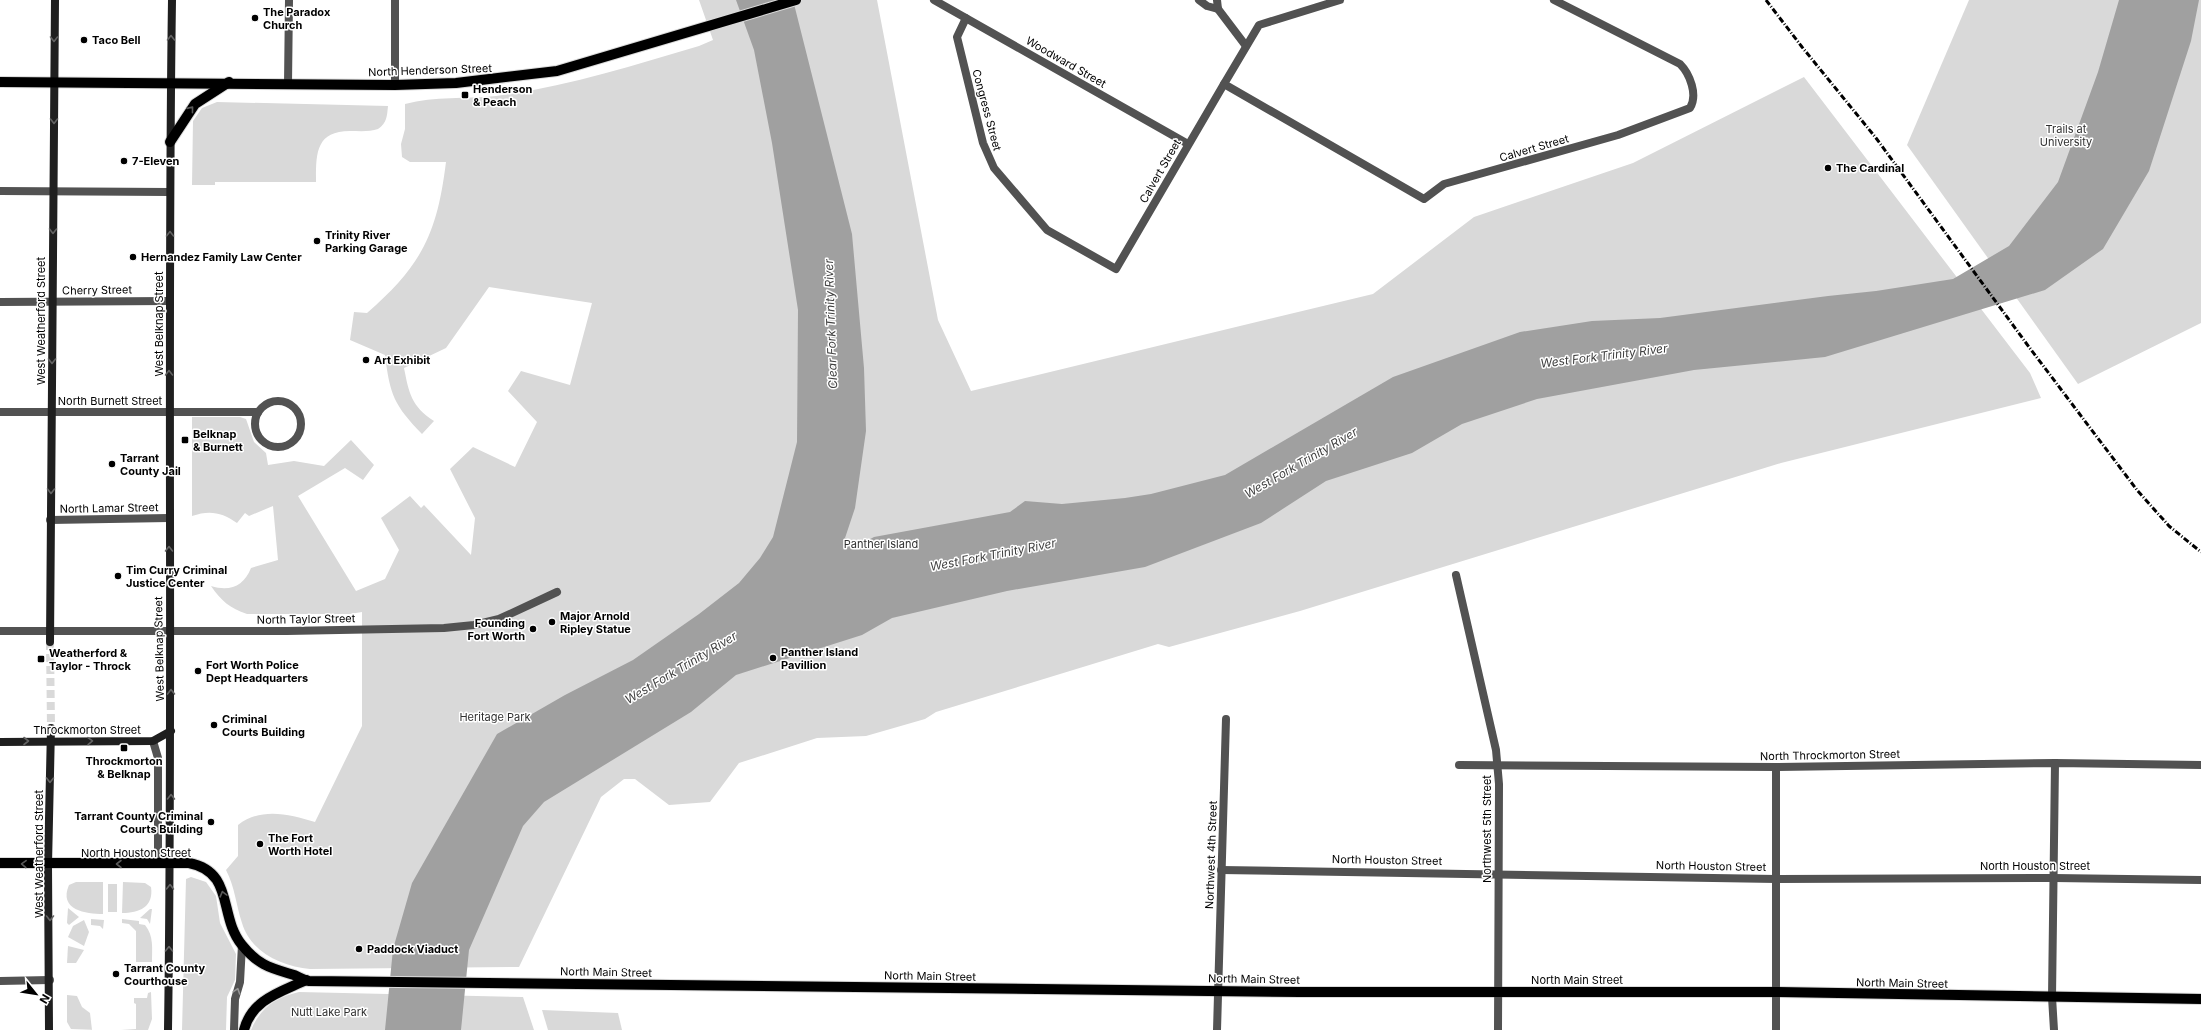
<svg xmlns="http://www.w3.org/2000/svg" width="2201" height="1030" font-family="Inter,sans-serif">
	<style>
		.green { fill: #d9d9d9 }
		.water { fill: #a0a0a0 }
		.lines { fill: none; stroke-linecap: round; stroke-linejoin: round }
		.secondary-tunnel { stroke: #d9d9d9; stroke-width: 8; stroke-dasharray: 8 4; stroke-linecap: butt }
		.primary-casing { stroke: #dbdbdb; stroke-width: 12 }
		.street { stroke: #525252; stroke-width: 8 }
		.secondary { stroke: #1f1f1f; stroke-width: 8 }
		.primary { stroke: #000; stroke-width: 10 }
		.rail { stroke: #000; stroke-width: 3; stroke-dasharray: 6 2 1 2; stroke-linecap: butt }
		.oneway { stroke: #626262 }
		.oneway2 { stroke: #595959 }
		.oneway3 { stroke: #979797 }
		.poi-dot { fill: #000; stroke: #fff; stroke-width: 1.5 }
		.labels { text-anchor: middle; stroke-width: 3; stroke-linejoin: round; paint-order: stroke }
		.poi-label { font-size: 11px; font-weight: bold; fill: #000; stroke: #fff; text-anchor: start }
		.street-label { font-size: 11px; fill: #000; stroke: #fff }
		.park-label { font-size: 11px; fill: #303030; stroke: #fff }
		.water-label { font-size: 12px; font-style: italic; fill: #414141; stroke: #fff }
	</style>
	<rect width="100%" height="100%" fill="#fff"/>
	<g class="green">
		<path d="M699,0H877L938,320L971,391L1373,294L1474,217L1633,163L1804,77L2030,373L2041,398L1781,463L1300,611L1169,647L1158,644L936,712L925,719L866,736L817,738L739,763L710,802L669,805L635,779H624L601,797L519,967L310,969C282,966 251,953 242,923C236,905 235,887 226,870L238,856V825C261,807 289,814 315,822L362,726V612L350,614H247C230,608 221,601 211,586C230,592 244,586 251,568L278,560L273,506L249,516L245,513L237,523C222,512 209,510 192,516V417H240L246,419L254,442L266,453L268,465L294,461L324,466L351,440L374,465L363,480L345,468L298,496L356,591L385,579L399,550L381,518L410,496L421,508L424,505L471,555L475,518L450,469L473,447L515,467L537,422L508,391L521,371L570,385L592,303L489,287L446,348L404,368C409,393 411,406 434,421L422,434C394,405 390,395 385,355L350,340L354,312L367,313C422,265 437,234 446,162H410L402,157L401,144L405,129V104C435,96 466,99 496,96C565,87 632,66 699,46L713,40Z"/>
		<polygon points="1969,0 2201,0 2201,323 2078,384 1907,145"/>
		<path d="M217,102L388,106C387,116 387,123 378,129C370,132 359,131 350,131C315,131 316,155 316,182H215V185H192L193,121L202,108Z"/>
		<polygon points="191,877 206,882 216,896 220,923 236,954 235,980 227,997 226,1030 182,1030 186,879"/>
		<path d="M76,882H103V914C86,914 58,910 69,885Z"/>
		<path d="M123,882L145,883L151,887C154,907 139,913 122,913Z"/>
		<rect x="108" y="884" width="9" height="28"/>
		<polygon points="68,908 79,917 69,925 67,923"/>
		<polygon points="150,909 152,909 150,924 147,919 140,918"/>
		<polygon points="91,919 104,920 103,929 100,926 91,925"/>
		<path d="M122,919L139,921V924L145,925C154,936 152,949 152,962H136V931L129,924L122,923Z"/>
		<polygon points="84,920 89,932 84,946 68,937 73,926"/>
		<polygon points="68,946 84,950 76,963 67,963"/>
		<polygon points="151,992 152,1019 148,1030 121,1030 136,1029 136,1004 134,1003 134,998 147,998 148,993"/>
		<path d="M299,992L523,997L534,1030H251C260,1008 276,997 299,992Z"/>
		<polygon points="67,995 77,996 82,1007 90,1013 92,1030 98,1030 71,1029 67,1022"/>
		<polygon points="542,1010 618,1013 622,1030 548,1030"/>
	</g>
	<polygon class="water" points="736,0 793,0 852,234 864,368 866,431 855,508 845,538 861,544 874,537 1010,512 1025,501 1062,504 1125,498 1151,494 1225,475 1393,377 1520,332 1592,321 1660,318 1828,296 1876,291 1953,279 2009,246 2058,182 2098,72 2119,0 2199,0 2191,41 2149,171 2103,249 2045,290 1825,357 1694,370 1537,399 1462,424 1412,453 1326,481 1261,523 1145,567 1007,591 892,618 862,635 736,675 691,712 544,802 523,826 469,950 461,1030 385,1030 393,949 412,883 497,734 565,695 633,660 699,614 739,583 760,558 773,537 797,442 798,310 772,143 754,50"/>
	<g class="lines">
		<polyline class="secondary-tunnel" points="50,642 51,728"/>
		<defs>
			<g id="primary">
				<polyline points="0,82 395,85 456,83 557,71 796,0"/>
				<polyline points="170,142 195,104 229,82"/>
				<path d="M0,863H189C235,872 218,916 242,945C259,966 271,968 294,975C299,977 303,980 309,981L1300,992H1776L2201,999"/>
				<path d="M244,1030C252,999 281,992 306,980"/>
			</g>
		</defs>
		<use href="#primary" class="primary-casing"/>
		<g class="street">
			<polyline points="934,0 1188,144"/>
			<polyline points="1199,0 1207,6 1218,9"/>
			<polyline points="1217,0 1218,9 1246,46"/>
			<path d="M1340,0L1259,25L1224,84L1424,199L1444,184L1618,135L1690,108C1698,95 1690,74 1680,64L1554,0"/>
			<polyline points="966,18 957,37 983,143 994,168 1047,230 1116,269 1224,84"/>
			<polyline points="288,84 289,0"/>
			<polyline points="395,85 395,0"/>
			<polyline points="0,191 170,192"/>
			<polyline points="0,302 170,301"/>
			<circle cx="278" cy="424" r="23"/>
			<polyline points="0,412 258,412"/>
			<polyline points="50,520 169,518"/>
			<polyline points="1456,575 1496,750 1499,784 1498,1030"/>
			<polyline points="0,631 287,631 444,628 474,625 499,619 557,592"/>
			<polyline points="153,741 158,758 158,864"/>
			<polyline points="1459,765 1776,767 2055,763 2201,765"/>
			<polyline points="1221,870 1776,879 2054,878 2201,880"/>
			<polyline points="0,981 50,980"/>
			<polyline points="234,1030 235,999 240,982 242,945"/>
			<polyline points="1217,1030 1226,719"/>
			<polyline points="1776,1030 1776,767"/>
			<polyline points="2054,1030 2052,997 2055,763"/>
		</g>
		<g class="secondary">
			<polyline points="50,642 55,0"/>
			<polyline points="0,742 153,741 171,731"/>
			<polyline points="49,1030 48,865 51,728"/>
			<path d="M168,1030C173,687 167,343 172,0"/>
		</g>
		<use href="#primary" class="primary"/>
		<polyline class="rail" points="1766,0 1802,47 1876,138 2029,347 2137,490 2169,526 2201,552"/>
	</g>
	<defs><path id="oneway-chevron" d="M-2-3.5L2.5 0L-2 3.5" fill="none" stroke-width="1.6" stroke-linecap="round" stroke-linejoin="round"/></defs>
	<g class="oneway">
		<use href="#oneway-chevron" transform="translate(171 38) rotate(-90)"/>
		<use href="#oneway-chevron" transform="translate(54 39) rotate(90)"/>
		<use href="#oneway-chevron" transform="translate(54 121) rotate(90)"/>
		<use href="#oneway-chevron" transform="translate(53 231) rotate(91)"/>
		<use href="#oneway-chevron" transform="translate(170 234) rotate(-90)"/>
		<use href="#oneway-chevron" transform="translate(52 361) rotate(90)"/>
		<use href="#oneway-chevron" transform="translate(169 373) rotate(-90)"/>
		<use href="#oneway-chevron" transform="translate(51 491) rotate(90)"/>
		<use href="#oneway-chevron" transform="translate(169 549) rotate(-90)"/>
		<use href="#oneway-chevron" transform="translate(171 692) rotate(-91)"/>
		<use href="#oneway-chevron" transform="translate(26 741)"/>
		<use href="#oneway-chevron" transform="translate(90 741) rotate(-1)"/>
		<use href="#oneway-chevron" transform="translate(50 780) rotate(91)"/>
		<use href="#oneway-chevron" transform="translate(171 797) rotate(-90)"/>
		<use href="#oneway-chevron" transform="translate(170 887) rotate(-89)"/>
		<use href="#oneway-chevron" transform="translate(50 918) rotate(90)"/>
		<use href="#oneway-chevron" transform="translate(169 949) rotate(-89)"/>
	</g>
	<g class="oneway2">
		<use href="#oneway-chevron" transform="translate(191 109) rotate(-51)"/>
		<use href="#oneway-chevron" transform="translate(24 864) rotate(-178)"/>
		<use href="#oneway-chevron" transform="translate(119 864) rotate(180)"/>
		<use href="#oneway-chevron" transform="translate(223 894) rotate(-105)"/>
	</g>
	<use class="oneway3" href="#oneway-chevron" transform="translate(237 991) rotate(-72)"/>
	<g class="poi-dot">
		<circle cx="255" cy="18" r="4"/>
		<circle cx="84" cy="40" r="4"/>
		<rect x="461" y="91" width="8" height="8" rx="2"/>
		<circle cx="124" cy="161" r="4"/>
		<circle cx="1828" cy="168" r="4"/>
		<circle cx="317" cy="241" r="4"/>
		<circle cx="133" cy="257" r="4"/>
		<circle cx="366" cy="360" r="4"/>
		<rect x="181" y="436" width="8" height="8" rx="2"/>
		<circle cx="112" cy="464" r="4"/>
		<circle cx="118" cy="576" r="4"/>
		<circle cx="552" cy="622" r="4"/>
		<circle cx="533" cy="629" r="4"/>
		<circle cx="773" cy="658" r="4"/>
		<rect x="37" y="655" width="8" height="8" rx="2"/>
		<circle cx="198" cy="671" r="4"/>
		<circle cx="214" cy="725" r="4"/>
		<rect x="120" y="744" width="8" height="8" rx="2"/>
		<circle cx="211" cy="822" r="4"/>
		<circle cx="260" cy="844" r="4"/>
		<circle cx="359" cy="949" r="4"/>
		<circle cx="116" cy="974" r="4"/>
	</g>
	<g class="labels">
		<g class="poi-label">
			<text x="263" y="16">The Paradox<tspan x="263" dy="13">Church</tspan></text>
			<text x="92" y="44">Taco Bell</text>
			<text x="473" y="93">Henderson<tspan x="473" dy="13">&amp; Peach</tspan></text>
			<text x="132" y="165">7-Eleven</text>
			<text x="1836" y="172">The Cardinal</text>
			<text x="325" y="239">Trinity River<tspan x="325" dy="13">Parking Garage</tspan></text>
			<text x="141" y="261">Hernandez Family Law Center</text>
			<text x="374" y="364">Art Exhibit</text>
			<text x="193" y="438">Belknap<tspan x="193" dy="13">&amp; Burnett</tspan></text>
			<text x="120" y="462">Tarrant<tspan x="120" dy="13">County Jail</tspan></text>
			<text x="126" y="574">Tim Curry Criminal<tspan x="126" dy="13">Justice Center</tspan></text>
			<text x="560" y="620">Major Arnold<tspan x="560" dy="13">Ripley Statue</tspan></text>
			<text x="525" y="627" text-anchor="end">Founding<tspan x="525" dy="13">Fort Worth</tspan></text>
			<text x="781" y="656">Panther Island<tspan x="781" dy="13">Pavillion</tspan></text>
			<text x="49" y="657">Weatherford &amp;<tspan x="49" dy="13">Taylor - Throck</tspan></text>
			<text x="206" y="669">Fort Worth Police<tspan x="206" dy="13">Dept Headquarters</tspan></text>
			<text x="222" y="723">Criminal<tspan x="222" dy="13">Courts Building</tspan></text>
			<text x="124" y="765" text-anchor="middle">Throckmorton<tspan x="124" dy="13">&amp; Belknap</tspan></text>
			<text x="203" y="820" text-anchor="end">Tarrant County Criminal<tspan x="203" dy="13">Courts Building</tspan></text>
			<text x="268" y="842">The Fort<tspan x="268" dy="13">Worth Hotel</tspan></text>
			<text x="367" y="953">Paddock Viaduct</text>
			<text x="124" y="972">Tarrant County<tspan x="124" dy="13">Courthouse</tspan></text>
		</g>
		<g class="street-label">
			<text transform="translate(1066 62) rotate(30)" y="4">Woodward Street</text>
			<text transform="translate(430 70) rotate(-2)" y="4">North Henderson Street</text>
			<text transform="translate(987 110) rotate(75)" y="4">Congress Street</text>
			<text transform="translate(1534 148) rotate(-16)" y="4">Calvert Street</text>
			<text transform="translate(1160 171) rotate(-60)" y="4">Calvert Street</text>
			<text transform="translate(97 290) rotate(-1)" y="4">Cherry Street</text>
			<text transform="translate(41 321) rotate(-90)" y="4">West Weatherford Street</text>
			<text transform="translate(159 324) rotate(-90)" y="4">West Belknap Street</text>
			<text x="110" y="405">North Burnett Street</text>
			<text transform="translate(109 508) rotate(-1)" y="4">North Lamar Street</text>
			<text transform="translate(306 619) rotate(-1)" y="4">North Taylor Street</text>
			<text transform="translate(159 649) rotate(-91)" y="4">West Belknap Street</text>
			<text x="87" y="734">Throckmorton Street</text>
			<text transform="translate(1830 755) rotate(-1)" y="4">North Throckmorton Street</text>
			<text transform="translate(1487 829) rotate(-90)" y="4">Northwest 5th Street</text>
			<text x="136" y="857">North Houston Street</text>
			<text transform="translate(39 854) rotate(-90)" y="4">West Weatherford Street</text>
			<text transform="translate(1211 855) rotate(-88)" y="4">Northwest 4th Street</text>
			<text transform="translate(1387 860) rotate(1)" y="4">North Houston Street</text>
			<text transform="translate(1711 866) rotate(1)" y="4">North Houston Street</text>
			<text x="2035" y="870">North Houston Street</text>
			<text transform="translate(606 972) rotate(1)" y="4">North Main Street</text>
			<text transform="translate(930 976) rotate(1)" y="4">North Main Street</text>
			<text transform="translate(1254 979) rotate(1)" y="4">North Main Street</text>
			<text x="1577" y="984">North Main Street</text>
			<text transform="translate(1902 983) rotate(1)" y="4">North Main Street</text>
		</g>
		<g class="park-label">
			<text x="2066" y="133">Trails at<tspan x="2066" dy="13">University</tspan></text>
			<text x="881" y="548">Panther Island</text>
			<text x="495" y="721">Heritage Park</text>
			<text x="329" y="1016">Nutt Lake Park</text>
		</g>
		<g class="water-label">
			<text transform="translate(831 324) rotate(-92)" y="4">Clear Fork Trinity River</text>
			<text transform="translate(1604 356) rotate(-7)" y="4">West Fork Trinity River</text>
			<text transform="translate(1301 463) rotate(-30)" y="4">West Fork Trinity River</text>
			<text transform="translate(993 555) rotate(-11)" y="4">West Fork Trinity River</text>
			<text transform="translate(681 668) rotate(-31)" y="4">West Fork Trinity River</text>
		</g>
	</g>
	<g transform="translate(36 994) rotate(120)" stroke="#ffffff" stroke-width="3" paint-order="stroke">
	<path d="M0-3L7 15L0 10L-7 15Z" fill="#000000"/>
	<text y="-6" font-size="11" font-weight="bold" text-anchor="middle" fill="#000000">N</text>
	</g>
</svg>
